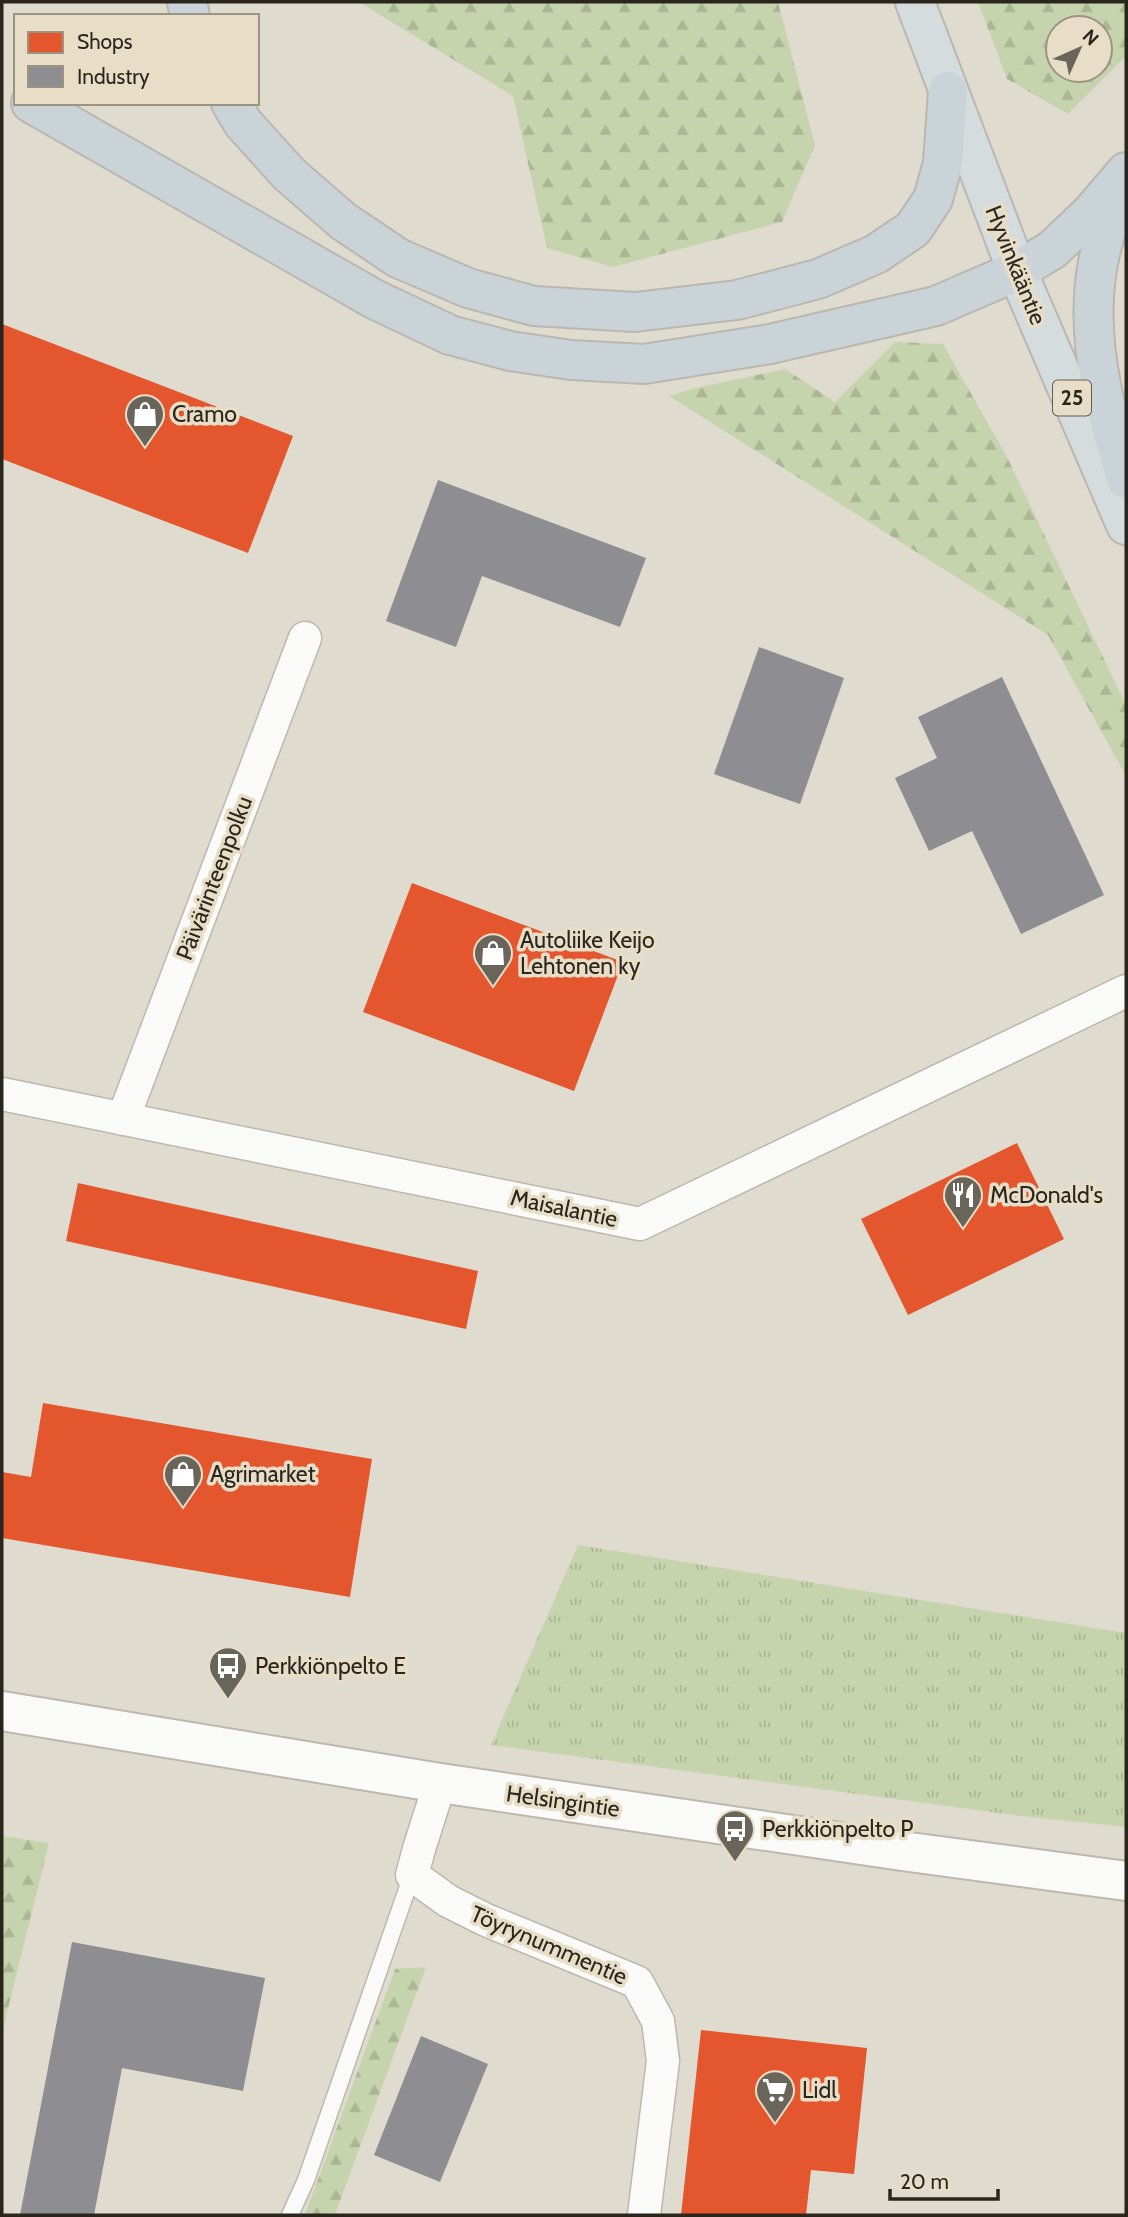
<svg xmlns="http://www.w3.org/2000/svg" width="1128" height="2217" font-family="Cabin,sans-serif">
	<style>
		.grass { fill: url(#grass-tufts) }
		.forest { fill: url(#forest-firs); fill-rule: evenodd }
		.shops { fill: #e4572e }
		.industry { fill: #8d8d92 }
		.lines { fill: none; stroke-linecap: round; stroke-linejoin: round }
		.service-casing { stroke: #bcb8ae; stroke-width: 19 }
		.minor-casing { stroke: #bcb8ae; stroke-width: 35 }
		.secondary-casing { stroke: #bcb8ae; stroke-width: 42 }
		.trunk-casing { stroke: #b9b7b0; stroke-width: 42 }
		.motorway-casing { stroke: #b9b7b0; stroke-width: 42 }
		.service { stroke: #fafaf8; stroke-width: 16 }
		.minor { stroke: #fafaf8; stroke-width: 32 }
		.secondary { stroke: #fafaf8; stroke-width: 38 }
		.trunk { stroke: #d4dcde; stroke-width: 38 }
		.motorway { stroke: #cad4d8; stroke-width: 38 }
		.labels { text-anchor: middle; stroke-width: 7; stroke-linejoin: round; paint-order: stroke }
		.shield { fill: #e8dec7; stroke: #635d50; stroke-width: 2 }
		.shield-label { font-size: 21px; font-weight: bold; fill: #2a261d }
		.street-label { font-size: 23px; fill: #2a261d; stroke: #e8dec7 }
		.poi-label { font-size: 23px; fill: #2a261d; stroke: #e8dec7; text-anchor: start }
	</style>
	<defs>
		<pattern id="grass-tufts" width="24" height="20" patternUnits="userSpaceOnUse" patternTransform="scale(1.75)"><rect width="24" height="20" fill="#c6d4ad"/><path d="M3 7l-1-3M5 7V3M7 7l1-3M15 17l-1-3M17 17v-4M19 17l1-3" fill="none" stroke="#aab694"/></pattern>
		<pattern id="forest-firs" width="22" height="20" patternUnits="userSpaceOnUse" patternTransform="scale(1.75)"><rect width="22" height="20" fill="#c6d4ad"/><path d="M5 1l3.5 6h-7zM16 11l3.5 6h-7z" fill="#aab694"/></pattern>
	</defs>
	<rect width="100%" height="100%" fill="#e0dbcf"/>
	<polygon class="grass" points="578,1545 1126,1633 1126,1827 1021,1816 491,1745"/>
	<g class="forest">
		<polygon points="359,2 778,2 815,145 782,222 613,267 547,248 513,96"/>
		<path d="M978,2H1126V56L1068,114L1007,79ZM1058,28H1100V70H1058Z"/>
		<polygon points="895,342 943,344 1007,457 1126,705 1126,776 1048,635 669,396 691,389 785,369 835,402"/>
		<polygon points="2,1836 49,1843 2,2033"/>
		<polygon points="426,1967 335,2215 305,2215 395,1969"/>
	</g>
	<g class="shops">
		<polygon points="2,324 293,436 248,553 2,459"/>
		<polygon points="412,883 623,962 574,1091 363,1012"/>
		<polygon points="1017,1143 1064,1239 908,1315 861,1219"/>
		<polygon points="78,1183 478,1271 466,1329 66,1241"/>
		<polygon points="43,1403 372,1459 350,1597 2,1538 2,1472 31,1477"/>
		<polygon points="701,2030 867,2048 854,2174 811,2170 806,2215 681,2215"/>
	</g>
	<g class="industry">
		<polygon points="438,480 646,558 620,627 482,576 456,647 386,621"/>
		<polygon points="759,647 844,678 800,804 714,774"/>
		<polygon points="1002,677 1104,895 1021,934 972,831 929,851 895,778 937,758 918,717"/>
		<polygon points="72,1942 265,1978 243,2091 122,2068 94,2215 20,2215"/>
		<polygon points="421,2036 488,2064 440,2182 374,2155"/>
	</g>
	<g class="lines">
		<defs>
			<polyline id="service" points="290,2215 306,2180 412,1875"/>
			<g id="minor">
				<polyline points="2,1094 640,1224 1126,991"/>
				<polyline points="123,1119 305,638"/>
				<polyline points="440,1783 419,1849 412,1875 448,1901 486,1920 637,1982 658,2021 663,2061 644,2215"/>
			</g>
			<polyline id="secondary" points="2,1711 440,1783 902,1851 1126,1881"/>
			<polyline id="trunk" points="915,2 1017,271 1126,525"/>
			<g id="motorway">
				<polyline points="187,2 190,16"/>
				<polyline points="31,103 374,299 450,335 510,351 571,360 644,364 770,344 936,306 1017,271 1052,250 1091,213 1126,172"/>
				<polyline points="231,103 243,123 289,174 343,221 398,258 468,288 534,306 635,312 737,300 818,279 876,254 913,229 933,199 943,163 948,91"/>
				<path d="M1125,190C1090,249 1088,319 1101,385C1107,417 1118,448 1126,479"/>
			</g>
		</defs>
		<use href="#service" class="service-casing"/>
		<use href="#minor" class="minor-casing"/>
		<use href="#secondary" class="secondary-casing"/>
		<use href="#trunk" class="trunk-casing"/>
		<use href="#motorway" class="motorway-casing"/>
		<use href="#service" class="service"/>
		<use href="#minor" class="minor"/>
		<use href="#secondary" class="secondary"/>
		<use href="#trunk" class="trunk"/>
		<use href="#motorway" class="motorway"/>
	</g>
	<defs>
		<symbol id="shop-pin" viewBox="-11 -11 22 30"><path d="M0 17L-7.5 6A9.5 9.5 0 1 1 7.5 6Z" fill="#6a655b" stroke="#e8dec7"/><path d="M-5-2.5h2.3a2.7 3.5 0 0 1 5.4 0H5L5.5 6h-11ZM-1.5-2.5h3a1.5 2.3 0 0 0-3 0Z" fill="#fff"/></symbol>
		<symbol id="restaurant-pin" viewBox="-11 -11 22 30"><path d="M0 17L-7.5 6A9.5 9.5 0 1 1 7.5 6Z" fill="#6a655b" stroke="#e8dec7"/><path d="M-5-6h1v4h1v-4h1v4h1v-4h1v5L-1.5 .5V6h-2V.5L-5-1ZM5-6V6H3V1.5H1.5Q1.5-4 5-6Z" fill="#fff"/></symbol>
		<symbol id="bus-pin" viewBox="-11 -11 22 30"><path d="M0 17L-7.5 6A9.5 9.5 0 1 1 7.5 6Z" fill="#6a655b" stroke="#e8dec7"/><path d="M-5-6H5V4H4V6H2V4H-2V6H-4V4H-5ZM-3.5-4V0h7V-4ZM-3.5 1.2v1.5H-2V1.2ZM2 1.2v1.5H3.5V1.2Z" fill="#fff"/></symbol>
		<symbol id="supermarket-pin" viewBox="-11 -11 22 30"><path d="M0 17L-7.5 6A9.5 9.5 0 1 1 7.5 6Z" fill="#6a655b" stroke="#e8dec7"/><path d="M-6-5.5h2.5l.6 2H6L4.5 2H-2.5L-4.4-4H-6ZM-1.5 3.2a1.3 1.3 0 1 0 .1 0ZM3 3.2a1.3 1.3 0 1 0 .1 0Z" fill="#fff"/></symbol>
	</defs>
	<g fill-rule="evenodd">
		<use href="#shop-pin" x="123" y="392" width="44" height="60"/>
		<use href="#shop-pin" x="471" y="931" width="44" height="60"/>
		<use href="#restaurant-pin" x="941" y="1173" width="44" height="60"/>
		<use href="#shop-pin" x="161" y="1452" width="44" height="60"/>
		<use href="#bus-pin" x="206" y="1644" width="44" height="60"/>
		<use href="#bus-pin" x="713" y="1807" width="44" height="60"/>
		<use href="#supermarket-pin" x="753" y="2068" width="44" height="60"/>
	</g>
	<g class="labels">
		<rect class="shield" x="1053" y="380.5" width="38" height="35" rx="5"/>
		<g class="shield-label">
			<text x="1072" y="405">25</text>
		</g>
		<g class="street-label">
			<text transform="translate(1016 265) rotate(68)" y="8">Hyvinkääntie</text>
			<text transform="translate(214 878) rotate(-69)" y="8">Päivärinteenpolku</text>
			<text transform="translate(564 1208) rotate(12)" y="8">Maisalantie</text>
			<text transform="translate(563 1801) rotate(8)" y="8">Helsingintie</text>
			<text transform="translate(549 1945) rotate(23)" y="8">Töyrynummentie</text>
		</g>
		<g class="poi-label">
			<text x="172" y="422">Cramo</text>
			<text x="520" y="948">Autoliike Keijo<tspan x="520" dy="26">Lehtonen ky</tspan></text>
			<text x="990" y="1203">McDonald's</text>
			<text x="210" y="1482">Agrimarket</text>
			<text x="255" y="1674">Perkkiönpelto E</text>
			<text x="762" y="1837">Perkkiönpelto P</text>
			<text x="802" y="2098">Lidl</text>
		</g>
	</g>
	<rect width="1128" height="2217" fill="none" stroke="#2a261d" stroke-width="7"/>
	<rect x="14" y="14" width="245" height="91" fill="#e8dec7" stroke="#9c9483" stroke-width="2"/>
	<rect x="28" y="32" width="35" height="21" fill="#e4572e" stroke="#9c9483" stroke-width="2"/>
	<text x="77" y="49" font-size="21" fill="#2a261d">Shops</text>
	<rect x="28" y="66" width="35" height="21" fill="#8d8d92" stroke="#9c9483" stroke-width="2"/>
	<text x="77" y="84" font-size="21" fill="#2a261d">Industry</text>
	<g transform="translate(1079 49) rotate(45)"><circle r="33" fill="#e8dec7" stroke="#9c9483" stroke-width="2"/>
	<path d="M0-5L12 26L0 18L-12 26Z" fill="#6a655b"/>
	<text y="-10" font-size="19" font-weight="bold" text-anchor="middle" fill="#2a261d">N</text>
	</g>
	<path d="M890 2189v10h108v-10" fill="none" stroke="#2a261d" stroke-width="3.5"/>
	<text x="900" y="2189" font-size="21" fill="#2a261d" stroke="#e8dec7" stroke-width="5" paint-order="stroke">20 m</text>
</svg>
